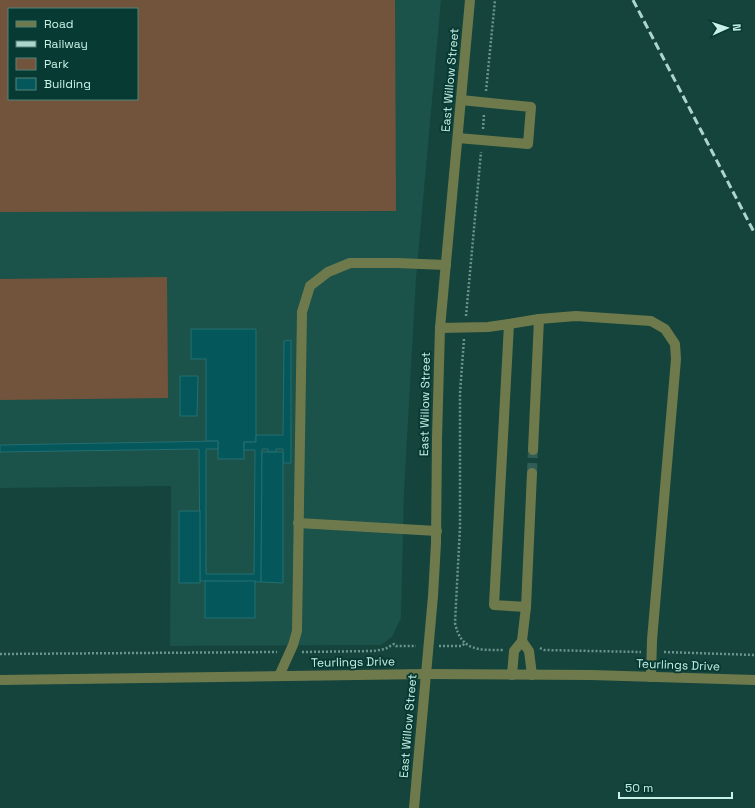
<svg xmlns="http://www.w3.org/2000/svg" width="755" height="808" font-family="'Space Grotesk',sans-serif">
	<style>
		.built { fill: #1b5249; fill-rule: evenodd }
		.green { fill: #72543c; fill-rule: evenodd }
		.building { fill: #04585c; stroke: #256e71 }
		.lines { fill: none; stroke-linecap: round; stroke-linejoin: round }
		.minor-tunnel { stroke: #305e56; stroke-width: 10; stroke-dasharray: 10 5; stroke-linecap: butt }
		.path { stroke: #69958c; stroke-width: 2.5; stroke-dasharray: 2 2; stroke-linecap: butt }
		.minor { stroke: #6f7a4c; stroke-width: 10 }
		.rail { stroke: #acd6cc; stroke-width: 3; stroke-dasharray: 8 4; stroke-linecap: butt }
		.labels { text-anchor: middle; stroke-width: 4; stroke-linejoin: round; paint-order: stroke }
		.street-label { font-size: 12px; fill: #c8f1e7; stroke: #073a32 }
	</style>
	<rect width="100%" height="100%" fill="#15443c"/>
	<path class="built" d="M0,0H441L416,279L404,492L401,618L392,637L381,645L170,646L171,486L0,488ZM9,9H137V99H9Z"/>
	<g class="green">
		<path d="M0,0H395L396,211L0,212ZM9,9H137V99H9Z"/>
		<polygon points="167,277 168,398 0,400 0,279"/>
	</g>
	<g class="building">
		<polygon points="191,329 256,329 256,442 244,442 244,459 218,459 218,441 206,441 206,359 191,359"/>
		<polygon points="291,340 291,463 283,463 283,449 276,449 276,452 268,452 268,449 262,449 262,452 261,582 200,581 199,449 0,452 0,445 218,441 218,449 206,449 206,574 254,574 255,450 244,450 244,442 256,442 256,435 283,435 284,341"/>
		<polygon points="180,376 198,376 197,416 180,416"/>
		<polygon points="262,452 283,452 283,583 261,582"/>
		<rect x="179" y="511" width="21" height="72"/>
		<rect x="205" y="581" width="50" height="37"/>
	</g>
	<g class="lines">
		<polyline class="minor-tunnel" points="532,473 533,450"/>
		<g class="path">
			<polyline points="486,91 495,0"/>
			<polyline points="483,129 484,114"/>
			<polyline points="466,316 481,152"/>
			<path d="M464,339L460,393V527L455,623C461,651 478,650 503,650"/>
			<polyline points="439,646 462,646 465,643"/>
			<polyline points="540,648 544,650 641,652"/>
			<polyline points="302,652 374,651 385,649 394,644 396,646 416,646"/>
			<polyline points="664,652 755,655"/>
			<polyline points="0,654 277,652"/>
		</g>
		<g class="minor">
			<polyline points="458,138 528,144 531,107 461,100"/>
			<polyline points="539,319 576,316 651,321 665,329 675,344 676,359 652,640 651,677"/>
			<polyline points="509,324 539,319 533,450"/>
			<polyline points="440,328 488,327 509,324 494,605 526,607 522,641"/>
			<polyline points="298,523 437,531"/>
			<polyline points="526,607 532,473"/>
			<polyline points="512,675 514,651 522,641 529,651 532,675"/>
			<polyline points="279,676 293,645 297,631 302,312 310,286 328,272 350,263 397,263 446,265"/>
			<polyline points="0,680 426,674 591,675 755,680"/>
			<polyline points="414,808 433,596 436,543 437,438 440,328 470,0"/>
		</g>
		<polyline class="rail" points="633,0 755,234"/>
	</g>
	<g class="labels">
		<g class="street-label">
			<text transform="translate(450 80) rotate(-85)" y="4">East Willow Street</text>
			<text transform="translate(425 404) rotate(-89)" y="4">East Willow Street</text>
			<text transform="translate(353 662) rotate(-1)" y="4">Teurlings Drive</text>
			<text transform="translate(678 665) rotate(2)" y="4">Teurlings Drive</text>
			<text transform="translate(408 726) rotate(-85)" y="4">East Willow Street</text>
		</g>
	</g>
	<rect x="8" y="8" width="130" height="92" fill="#073a32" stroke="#54837a"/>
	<rect x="16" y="21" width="20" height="6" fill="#6f7a4c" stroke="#54837a"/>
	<text x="44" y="28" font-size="12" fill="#c8f1e7">Road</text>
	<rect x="16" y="41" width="20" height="6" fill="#acd6cc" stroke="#54837a"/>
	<text x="44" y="48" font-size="12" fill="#c8f1e7">Railway</text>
	<rect x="16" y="58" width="20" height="12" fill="#72543c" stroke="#54837a"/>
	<text x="44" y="68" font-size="12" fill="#c8f1e7">Park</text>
	<rect x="16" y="78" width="20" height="12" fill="#04585c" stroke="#54837a"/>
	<text x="44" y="88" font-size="12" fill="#c8f1e7">Building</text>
	<g transform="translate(727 28) rotate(87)" stroke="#073a32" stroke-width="3" paint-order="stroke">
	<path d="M0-3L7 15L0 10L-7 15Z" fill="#c8f1e7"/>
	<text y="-6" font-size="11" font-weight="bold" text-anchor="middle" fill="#c8f1e7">N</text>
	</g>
	<path d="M619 792v6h113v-6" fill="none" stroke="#c8f1e7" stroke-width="2"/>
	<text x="625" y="792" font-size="12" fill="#c8f1e7" stroke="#073a32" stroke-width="3" paint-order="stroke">50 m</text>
</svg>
